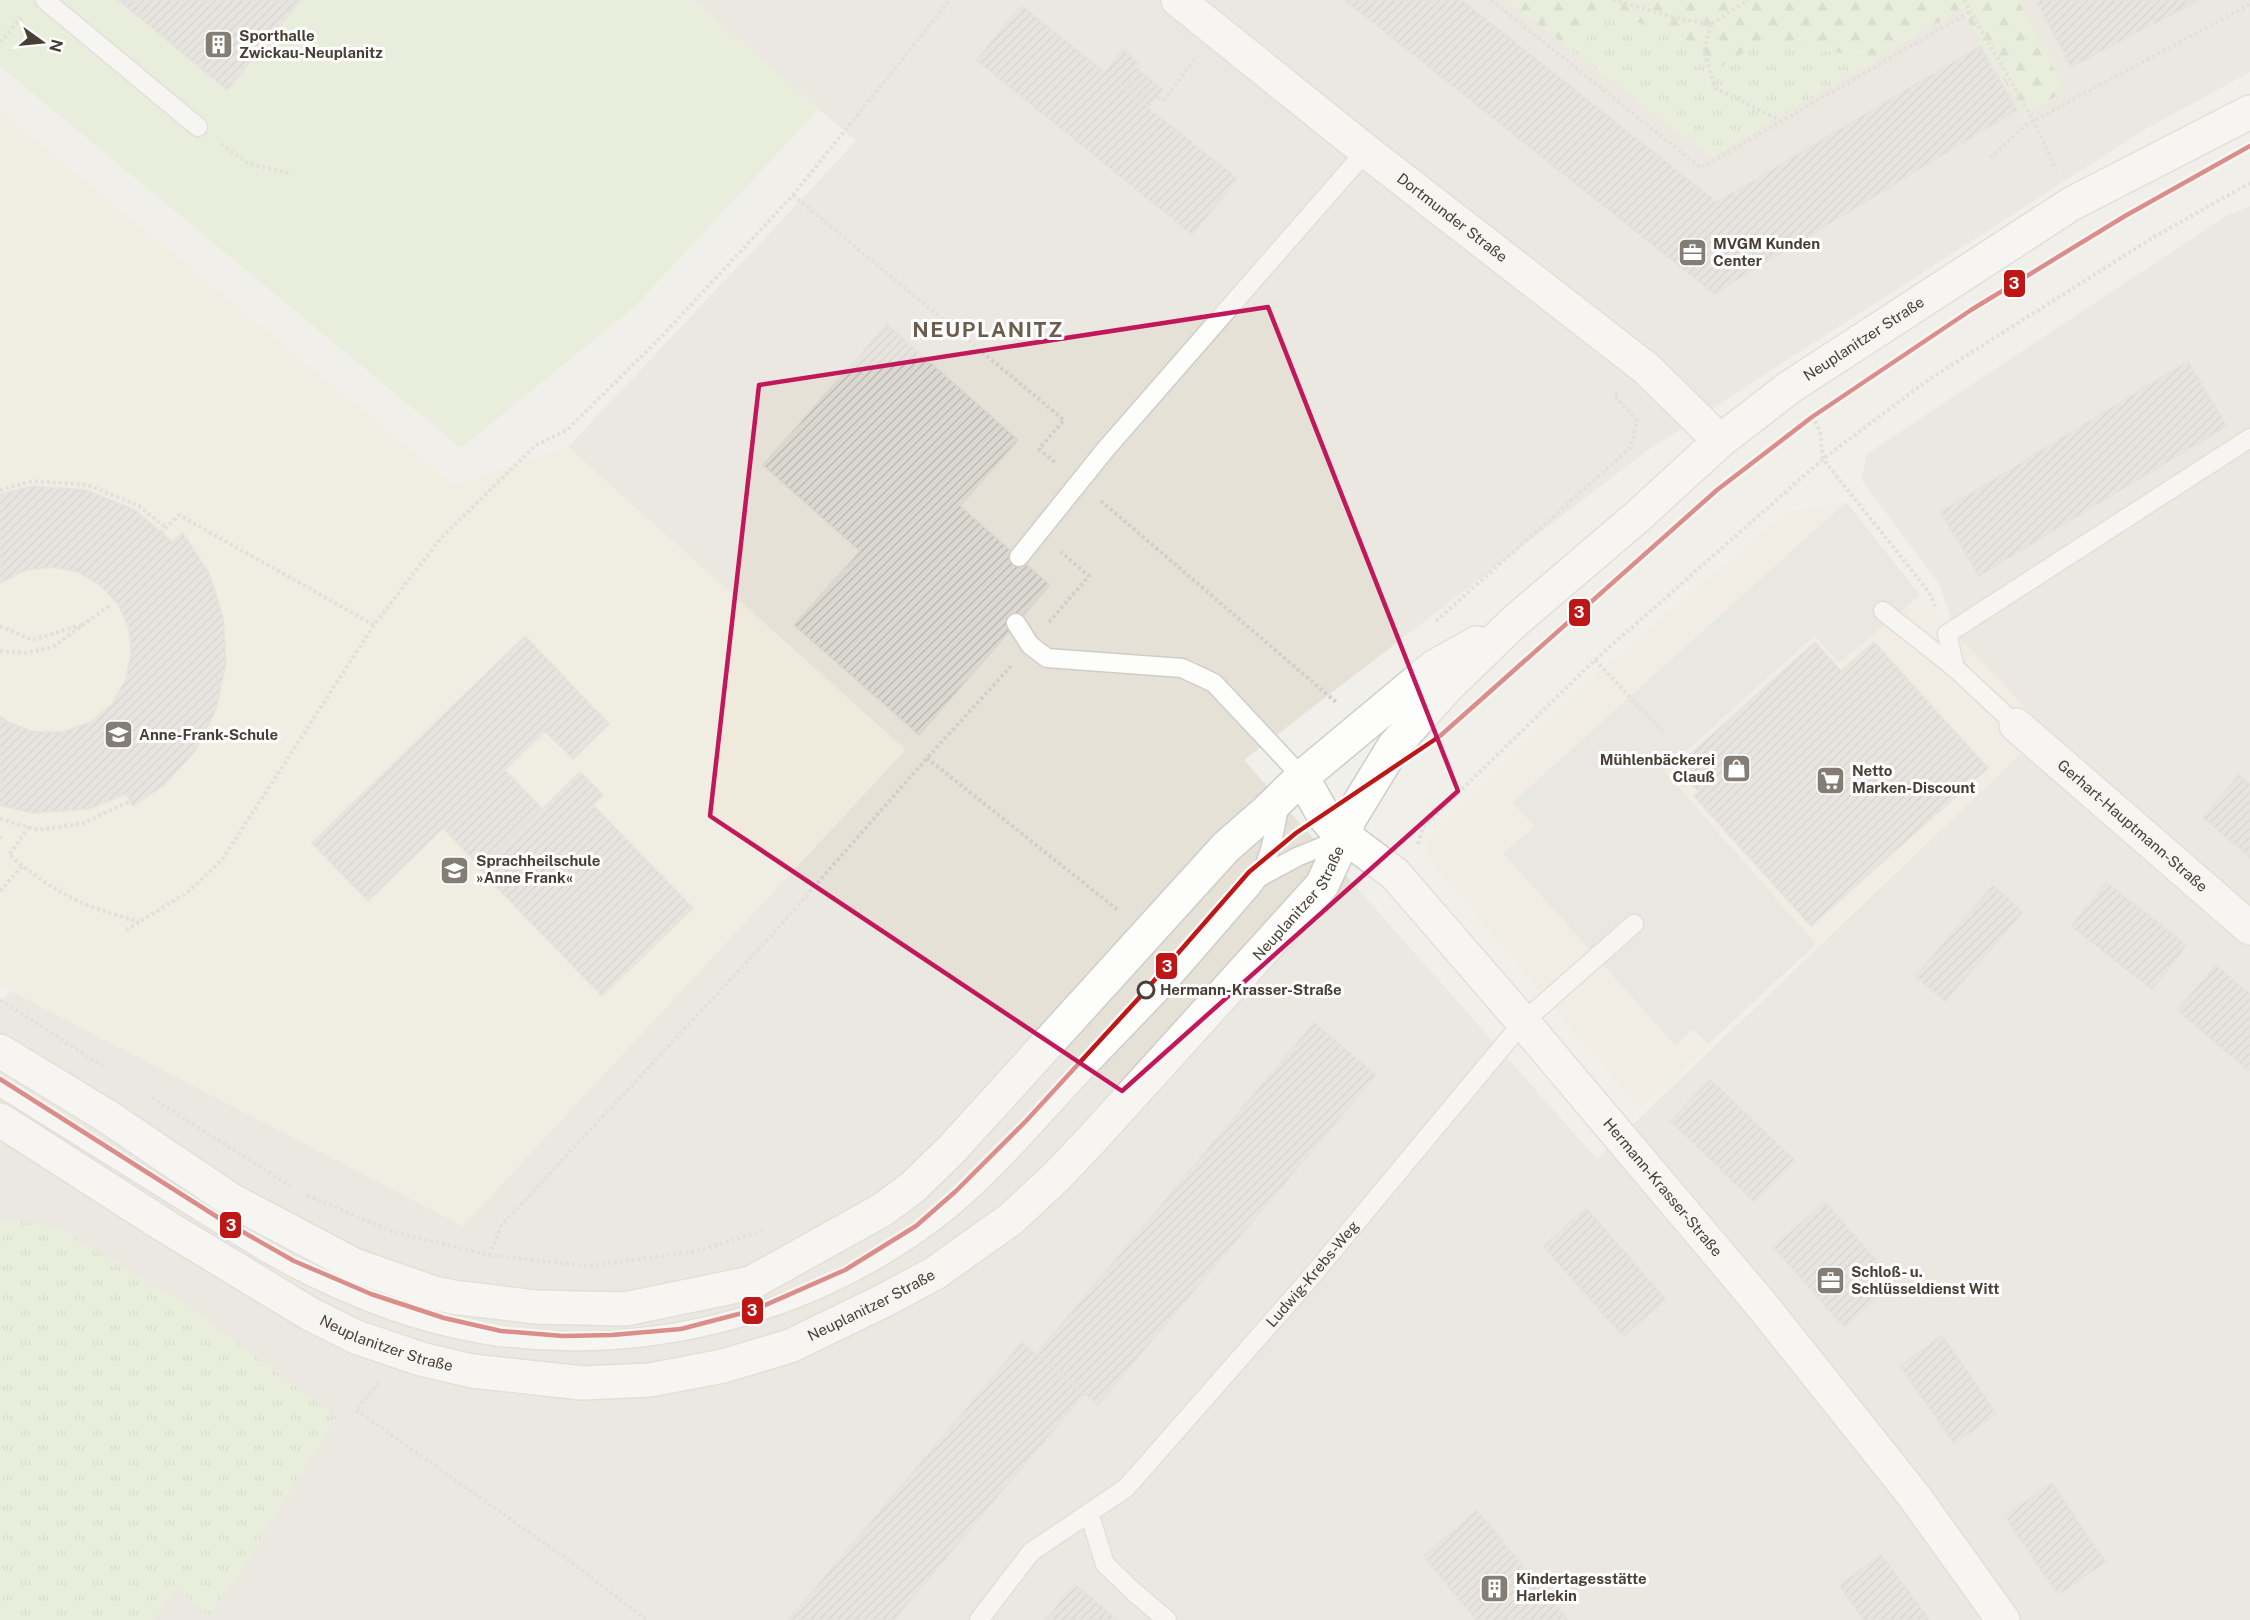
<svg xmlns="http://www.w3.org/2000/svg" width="2250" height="1620" font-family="'Public Sans',sans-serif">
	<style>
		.residential { fill: #e5e1d7 }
		.commercial { fill: #f4eadd }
		.education { fill: #efeadc }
		.grass { fill: url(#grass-tufts) }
		.forest { fill: url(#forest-firs) }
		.park { fill: #dfecca }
		.parking { fill: #e0deda }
		.building { fill: url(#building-hatch); stroke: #d9d6d0; stroke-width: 1.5 }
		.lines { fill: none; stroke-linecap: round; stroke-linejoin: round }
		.service-casing { stroke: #cfcdc8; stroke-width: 21 }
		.minor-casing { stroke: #cfcdc8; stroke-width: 36 }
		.tertiary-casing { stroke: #cfcdc8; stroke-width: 36 }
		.path { stroke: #d2cfcb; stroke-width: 4; stroke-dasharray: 3 3; stroke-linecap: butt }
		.service { stroke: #fdfdfc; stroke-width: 18 }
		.minor { stroke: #fdfdfc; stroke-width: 33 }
		.tertiary { stroke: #fdfdfc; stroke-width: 33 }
		.tram-1-casing { stroke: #fff; stroke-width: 9 }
		.tram-1 { stroke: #be1716; stroke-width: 4.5 }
		.marked { fill: none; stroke: #c2185b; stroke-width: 4.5; stroke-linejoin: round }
		.stop-dot { fill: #fff; stroke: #484036; stroke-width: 3 }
		.labels { text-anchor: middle; stroke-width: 6; stroke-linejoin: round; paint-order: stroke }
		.poi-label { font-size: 15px; font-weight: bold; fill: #484036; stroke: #fff; text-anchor: start }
		.street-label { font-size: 15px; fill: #484036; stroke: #fff }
		.stop-label { font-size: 15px; font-weight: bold; fill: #484036; stroke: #fff; text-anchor: start }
		.district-label { font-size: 21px; font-weight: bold; letter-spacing: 1.5px; fill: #6b5e4d; stroke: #fff }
		.line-badge { stroke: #fff; stroke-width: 2 }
		.badge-label { font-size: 16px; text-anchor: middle; font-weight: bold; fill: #fff }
	</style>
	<defs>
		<pattern id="grass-tufts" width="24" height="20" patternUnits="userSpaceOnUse" patternTransform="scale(1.5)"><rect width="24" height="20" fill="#dfecca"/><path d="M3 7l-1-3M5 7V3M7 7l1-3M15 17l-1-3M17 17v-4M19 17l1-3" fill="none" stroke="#c1cbae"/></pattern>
		<pattern id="forest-firs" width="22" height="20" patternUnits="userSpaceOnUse" patternTransform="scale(1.5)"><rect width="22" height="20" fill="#dfecca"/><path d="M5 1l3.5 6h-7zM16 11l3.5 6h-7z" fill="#c1cbae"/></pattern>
		<pattern id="building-hatch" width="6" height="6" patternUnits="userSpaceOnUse" patternTransform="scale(1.5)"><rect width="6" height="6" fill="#dbd8d2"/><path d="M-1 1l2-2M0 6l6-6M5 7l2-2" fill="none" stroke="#bdbab5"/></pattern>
	</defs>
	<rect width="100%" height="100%" fill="#f1efea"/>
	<polygon class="residential" points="693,0 2250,0 2250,72 2142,131 1645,452 1244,760 1597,1159 2019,755 2043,727 1960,644 1939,584 1861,479 1867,454 2226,216 2250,206 2250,1620 0,1620 0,1004 11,991 463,1226 905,750 568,447 856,141"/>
	<polygon class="commercial" points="1846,502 1920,595 2043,727 2019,755 1640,1109 1429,859 1427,839 1602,669 1786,513"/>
	<polygon class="education" points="0,111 454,486 568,447 905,749 463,1226 11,991 0,983"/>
	<g class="grass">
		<polygon points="1590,12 1668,29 1722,66 1761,42 1879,58 1711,157 1566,46"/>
		<polygon points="0,1218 60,1228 187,1305 336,1417 240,1572 209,1616 178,1588 151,1620 0,1620"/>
	</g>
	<polygon class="forest" points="1506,0 2018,0 2065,91 2025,114 1961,9 1879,58 1761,42 1722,66 1668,29 1590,12 1566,46"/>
	<polygon class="park" points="0,0 693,0 819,109 634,307 461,448 0,66"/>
	<g class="parking">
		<polygon points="1095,0 1148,0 1296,117 1276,144"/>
		<polygon points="1846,502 1920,595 1839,663 1814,636 1664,771 1816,944 1708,1044 1693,1029 1675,1045 1503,853 1535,826 1512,803"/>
		<polygon points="1341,1255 1407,1324 1343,1383 1393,1445 1223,1588 1129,1511"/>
	</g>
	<g class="building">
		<polygon points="118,0 301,0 227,90"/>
		<polygon points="1344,0 1462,0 1717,202 1980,46 2017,110 1714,294"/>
		<polygon points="2041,0 2200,0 2071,67 2037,2"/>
		<polygon points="1021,5 1105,72 1123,49 1138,62 1119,84 1238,179 1192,235 976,60"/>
		<polygon points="1134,66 1163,89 1149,107 1119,84"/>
		<polygon points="887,324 1018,440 960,506 1050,585 919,735 794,625 860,551 763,465"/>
		<polygon points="2188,361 2227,426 1979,576 1940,512"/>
		<polygon points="33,486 86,490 135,510 172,542 183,533 209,573 223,617 226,664 216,709 195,751 164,785 133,806 126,794 88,809 32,813 0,805 0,716 8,722 34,732 63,732 90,722 112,704 126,679 131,654 129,628 118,604 100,585 78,572 52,567 26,570 0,583 0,494"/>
		<polygon points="525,636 609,724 573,759 545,731 505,770 542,809 482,869 443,828 368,901 312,843"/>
		<polygon points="1815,642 1841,671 1874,642 1988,768 1811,926 1694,796 1699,792 1676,767"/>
		<polygon points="580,772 603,795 593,805 693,908 602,996 480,870"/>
		<polygon points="2239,774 2250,784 2250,858 2203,818"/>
		<polygon points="2106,882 2187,945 2152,990 2071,926"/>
		<polygon points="1993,885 2023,912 1945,1002 1915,976"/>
		<polygon points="2216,965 2250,994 2250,1069 2248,1071 2177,1010"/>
		<polygon points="1314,1022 1376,1075 1098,1405 1037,1353"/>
		<polygon points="1710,1079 1795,1160 1754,1202 1670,1121"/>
		<polygon points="1825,1201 1895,1282 1844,1327 1773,1247"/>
		<polygon points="1586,1208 1666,1299 1623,1337 1543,1246"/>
		<polygon points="1942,1335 1997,1414 1954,1444 1900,1366"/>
		<polygon points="1022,1342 1084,1394 894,1620 788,1620"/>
		<polygon points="2052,1483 2106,1562 2058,1595 2004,1516"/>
		<polygon points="1477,1510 1568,1620 1476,1620 1423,1556"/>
		<polygon points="1881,1554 1930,1620 1864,1620 1839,1586"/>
		<polygon points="1075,1584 1118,1620 1045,1620"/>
	</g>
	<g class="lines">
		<defs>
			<g id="service">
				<polyline points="45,0 198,127"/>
				<polyline points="1019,557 1105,450 1366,151"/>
				<polyline points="1883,611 1955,668 2016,725"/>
				<polyline points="1016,623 1030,645 1047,658 1182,668 1214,683 1302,777"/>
				<polyline points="1955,668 1947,634 2250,438"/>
				<polyline points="1260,877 1297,857 1343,838"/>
				<path d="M0,1087L268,1254C334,1291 411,1323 487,1335C650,1359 821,1313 950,1209C996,1171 1036,1123 1077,1079C1105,1049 1134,1020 1162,990C1192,957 1221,922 1251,888C1271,863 1274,832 1280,802"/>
				<polyline points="1089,1513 1105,1564 1135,1593 1167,1620"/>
				<path id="s1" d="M979,1620L1031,1552L1126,1488L1306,1283L1523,1022L1634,924"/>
			</g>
			<g id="minor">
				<path id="s2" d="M1178,0L1366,151L1647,369L1720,441"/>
				<path id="s3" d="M2016,725L2250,928"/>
				<path id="s4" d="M1302,777L1324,816L1335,829L1395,874L1523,1022L1760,1303L1914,1496L2003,1620"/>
			</g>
			<g id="tertiary">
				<polyline points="0,1051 105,1115 231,1200 354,1265 434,1293 453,1297 535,1307 625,1309 751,1283 882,1210 913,1187 951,1150 1226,847 1265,813 1302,777 1434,667 1477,643"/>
				<path id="s5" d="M0,1120L162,1224L310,1314L356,1337L421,1359L472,1371L582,1383L650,1380L723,1366L790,1346L885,1300L935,1273L1011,1219L1057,1176L1094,1137L1322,885L1344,838L1349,820L1394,746L1447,687L1514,622L1637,517L1720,441L1790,387L2071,204L2250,112"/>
			</g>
		</defs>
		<use href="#service" class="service-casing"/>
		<use href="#minor" class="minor-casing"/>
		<use href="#tertiary" class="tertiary-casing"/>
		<g class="path">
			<polyline points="1491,0 1701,168 1971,11"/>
			<polyline points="1613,0 1680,19 1711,24 1748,0"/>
			<polyline points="1964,0 2034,121 2056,170"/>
			<polyline points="1711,24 1704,50 1715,88 1780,120"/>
			<polyline points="0,42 21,18"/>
			<polyline points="1125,88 1131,80 1156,98 1165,99 1194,60"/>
			<polyline points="221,144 247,163 292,174"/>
			<polyline points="1990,158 2026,125 2250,4"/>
			<polyline points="793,195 1064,420 1039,449 1056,463"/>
			<polyline points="1812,416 1820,431 1823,459 1929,592 1936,608"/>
			<polyline points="0,490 33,481 88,485 139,506 166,528"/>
			<polyline points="1101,501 1336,702"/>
			<polyline points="161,533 179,515 374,625"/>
			<polyline points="1436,621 1631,447 1637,420 1614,396 1619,392"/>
			<polyline points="1049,622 1089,576 1061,552"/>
			<polyline points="0,626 33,640 84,624"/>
			<polyline points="0,651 26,653 53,647 109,606"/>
			<polyline points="1595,660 1663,732"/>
			<polyline points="927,758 1119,911"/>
			<polyline points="0,819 38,830 84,823 130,801"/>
			<path d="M29,827L9,855C30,873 52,888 76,900C96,910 119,915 139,922"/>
			<polyline points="0,837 2,838"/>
			<polyline points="1418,844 1423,827 1595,660 1823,459 1928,380 2154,237 2250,183"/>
			<polyline points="0,891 22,866"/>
			<polyline points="126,930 188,892 222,860 374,625 441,538 536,445 567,430 661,337 793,195 950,0"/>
			<polyline points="0,1000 103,1066"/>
			<polyline points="152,1098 290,1186"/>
			<polyline points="307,1195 393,1232 489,1255 588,1266 697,1251 762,1231"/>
			<polyline points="489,1255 501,1226 771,936 927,758 1011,666"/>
			<polyline points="379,1383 356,1410 564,1557 647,1620"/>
		</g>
		<use href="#service" class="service"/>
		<use href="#minor" class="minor"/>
		<use href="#tertiary" class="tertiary"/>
		<defs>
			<polyline id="tram-1" points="0,1079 222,1220 294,1261 371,1294 444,1318 501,1331 563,1336 612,1335 681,1329 754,1310 845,1270 916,1226 956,1191 1026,1121 1138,999 1249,872 1296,833 1440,736 1717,490 1812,417 1971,310 2125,216 2250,146"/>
		</defs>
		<use href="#tram-1" class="tram-1-casing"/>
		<use href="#tram-1" class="tram-1"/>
	</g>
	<path d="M0 0H2250V1620H0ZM1268,307L1458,791L1122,1091L710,816L759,385Z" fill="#f1efea" fill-opacity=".55" fill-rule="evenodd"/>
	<path class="marked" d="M1268,307L1458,791L1122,1091L710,816L759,385Z"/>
	<defs>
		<symbol id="building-square" viewBox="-11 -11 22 22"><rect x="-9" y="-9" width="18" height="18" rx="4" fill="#837d75" stroke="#fff"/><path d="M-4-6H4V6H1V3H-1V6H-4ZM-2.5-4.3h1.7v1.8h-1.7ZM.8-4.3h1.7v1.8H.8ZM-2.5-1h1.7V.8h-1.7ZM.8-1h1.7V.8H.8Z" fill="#fff"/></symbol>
		<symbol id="office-square" viewBox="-11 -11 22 22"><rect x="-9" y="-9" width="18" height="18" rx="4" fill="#837d75" stroke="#fff"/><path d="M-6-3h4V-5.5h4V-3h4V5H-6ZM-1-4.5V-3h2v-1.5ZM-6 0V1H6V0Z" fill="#fff"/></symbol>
		<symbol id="school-square" viewBox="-11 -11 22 22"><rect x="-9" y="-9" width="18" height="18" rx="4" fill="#837d75" stroke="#fff"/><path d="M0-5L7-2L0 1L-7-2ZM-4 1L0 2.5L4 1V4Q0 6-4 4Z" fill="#fff"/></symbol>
		<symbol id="shop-square" viewBox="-11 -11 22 22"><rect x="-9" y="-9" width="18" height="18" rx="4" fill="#837d75" stroke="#fff"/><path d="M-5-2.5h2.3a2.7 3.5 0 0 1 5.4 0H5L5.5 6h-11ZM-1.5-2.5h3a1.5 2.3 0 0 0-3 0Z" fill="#fff"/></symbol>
		<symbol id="supermarket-square" viewBox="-11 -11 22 22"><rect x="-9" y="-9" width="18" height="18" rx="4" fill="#837d75" stroke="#fff"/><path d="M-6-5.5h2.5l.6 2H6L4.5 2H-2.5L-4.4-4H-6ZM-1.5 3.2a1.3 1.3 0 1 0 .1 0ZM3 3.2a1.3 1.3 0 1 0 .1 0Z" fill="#fff"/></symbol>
	</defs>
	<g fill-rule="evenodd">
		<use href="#building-square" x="202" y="28" width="33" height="33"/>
		<use href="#office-square" x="1676" y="236" width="33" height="33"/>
		<use href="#school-square" x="102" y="718" width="33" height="33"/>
		<use href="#shop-square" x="1720" y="752" width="33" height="33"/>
		<use href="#supermarket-square" x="1814" y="764" width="33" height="33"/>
		<use href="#school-square" x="438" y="854" width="33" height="33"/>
		<use href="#office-square" x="1814" y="1264" width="33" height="33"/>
		<use href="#building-square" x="1478" y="1572" width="33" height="33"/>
	</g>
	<circle class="stop-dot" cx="1146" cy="990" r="8"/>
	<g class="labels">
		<g class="poi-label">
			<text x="239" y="41">Sporthalle<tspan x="239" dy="17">Zwickau-Neuplanitz</tspan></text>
			<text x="1713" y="249">MVGM Kunden<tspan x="1713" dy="17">Center</tspan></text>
			<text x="139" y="740">Anne-Frank-Schule</text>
			<text x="1715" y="765" text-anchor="end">Mühlenbäckerei<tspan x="1715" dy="17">Clauß</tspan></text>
			<text x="1852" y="776">Netto<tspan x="1852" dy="17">Marken-Discount</tspan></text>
			<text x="476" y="866">Sprachheilschule<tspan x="476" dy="17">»Anne Frank«</tspan></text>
			<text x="1851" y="1277">Schloß- u.<tspan x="1851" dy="17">Schlüsseldienst Witt</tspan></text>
			<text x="1516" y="1584">Kindertagesstätte<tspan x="1516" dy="17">Harlekin</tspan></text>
		</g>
		<g class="street-label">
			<text dy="5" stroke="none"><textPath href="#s2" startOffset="350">Dortmunder Straße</textPath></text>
			<text dy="5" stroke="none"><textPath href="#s5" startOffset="2354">Neuplanitzer Straße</textPath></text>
			<text dy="5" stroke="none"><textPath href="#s3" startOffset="154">Gerhart-Hauptmann-Straße</textPath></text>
			<text dy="5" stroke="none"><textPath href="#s5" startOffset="1545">Neuplanitzer Straße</textPath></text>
			<text dy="5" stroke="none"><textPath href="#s4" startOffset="549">Hermann-Krasser-Straße</textPath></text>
			<text dy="5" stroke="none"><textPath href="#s1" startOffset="484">Ludwig-Krebs-Weg</textPath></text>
			<text dy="5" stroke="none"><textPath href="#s5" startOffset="952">Neuplanitzer Straße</textPath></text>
			<text dy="5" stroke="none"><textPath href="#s5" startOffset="448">Neuplanitzer Straße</textPath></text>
		</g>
		<g class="stop-label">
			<text x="1160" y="995">Hermann-Krasser-Straße</text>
		</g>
		<g class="district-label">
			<text x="988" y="337">NEUPLANITZ</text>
		</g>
	</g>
	<g class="line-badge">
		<rect x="2003" y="269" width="23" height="29" rx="6" fill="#be1716"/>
		<rect x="1568" y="598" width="23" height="29" rx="6" fill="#be1716"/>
		<rect x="1155" y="952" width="23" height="28" rx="6" fill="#be1716"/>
		<rect x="219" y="1211" width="23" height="28" rx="6" fill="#be1716"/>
		<rect x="741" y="1296" width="23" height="29" rx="6" fill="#be1716"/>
	</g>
	<g class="badge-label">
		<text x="2014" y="289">3</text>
		<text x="1579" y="618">3</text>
		<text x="1167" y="972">3</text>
		<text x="231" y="1231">3</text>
		<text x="752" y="1316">3</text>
	</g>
	<g transform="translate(42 42) rotate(105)" stroke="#ffffff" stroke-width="4.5" paint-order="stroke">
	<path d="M0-4.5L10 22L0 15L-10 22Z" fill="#484036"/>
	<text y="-9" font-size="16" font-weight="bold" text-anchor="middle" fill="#484036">N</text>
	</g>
</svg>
